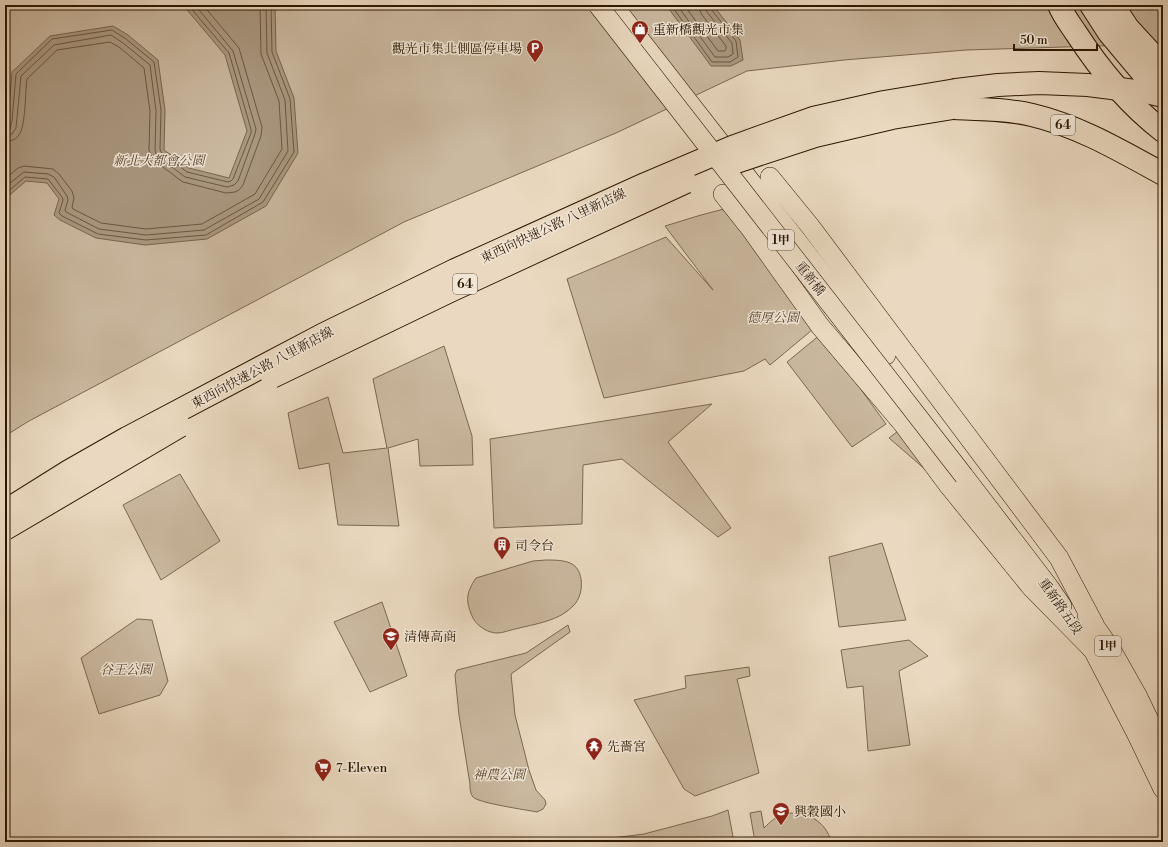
<svg xmlns="http://www.w3.org/2000/svg" width="1168" height="847" font-family="'Libre Bodoni','Noto Serif TC',serif">
	<style>
		.green { fill: #cab89f; stroke: #7b6850 }
		.water { fill: #a9977f; stroke: #77644c }
		.lines { fill: none; stroke-linecap: round; stroke-linejoin: round }
		.shore { stroke: #6a5740; stroke-width: 1 }
		.major-casing { stroke: #2c1700; stroke-width: 20 }
		.highway-casing { stroke: #2c1700; stroke-width: 24 }
		.major { stroke: #ead9c0; stroke-width: 19 }
		.highway { stroke: #ead9c0; stroke-width: 22 }
		.major-bridge-casing { stroke: #2c1700; stroke-width: 20; stroke-linecap: butt }
		.highway-bridge-casing { stroke: #2c1700; stroke-width: 24; stroke-linecap: butt }
		.major-bridge { stroke: #ead9c0; stroke-width: 19 }
		.highway-bridge { stroke: #ead9c0; stroke-width: 22 }
		.labels { text-anchor: middle; stroke-width: 3; stroke-linejoin: round; paint-order: stroke }
		.shield { fill: #f1e6d6; stroke: #675540; stroke-width: 1 }
		.shield-label { font-size: 12px; font-weight: bold; fill: #2c1700 }
		.poi-label { font-size: 13px; fill: #2c1700; stroke: #f1e6d6; text-anchor: start }
		.park-label { font-size: 13px; font-style: italic; fill: #5b4730; stroke: #f1e6d6 }
		.street-label { font-size: 13px; fill: #2c1700; stroke: #f1e6d6 }
	</style>
	<rect width="100%" height="100%" fill="#ead9c0"/>
	<filter id="stains"><feTurbulence type="fractalNoise" baseFrequency=".005" numOctaves="4"/><feColorMatrix values="0 0 0 0 .2 0 0 0 0 .09 0 0 0 0 .02 0 0 0 .5 -.17"/></filter>
	<radialGradient id="worn" r=".72"><stop offset=".6" stop-color="#630" stop-opacity="0"/><stop offset="1" stop-color="#630" stop-opacity=".3"/></radialGradient>
	<g class="green">
		<polygon points="5,5 1163,5 1163,44 966,50 844,60 747,71 616,133 404,222 29,421 5,436"/>
		<polygon points="724,209 818,325 770,365 765,359 744,371 604,398 567,279 666,237 713,290 665,226 701,215"/>
		<polygon points="821,334 886,424 852,447 787,362"/>
		<polygon points="444,346 472,436 473,465 420,466 418,439 388,448 399,526 338,525 329,463 299,469 288,413 328,397 343,453 387,448 373,379"/>
		<polygon points="712,404 668,442 731,528 718,537 622,459 583,465 582,524 494,528 490,439"/>
		<polygon points="898,431 934,477 889,438"/>
		<polygon points="180,474 220,541 161,580 123,505"/>
		<polygon points="882,543 906,620 839,627 829,557"/>
		<path d="M546,560C554,560 563,560 570,563C585,569 584,595 574,605C560,621 535,624 515,629C510,630 503,633 497,633C488,633 477,626 473,618C465,601 466,593 476,578L533,561Z"/>
		<polygon points="382,602 407,676 370,692 334,622"/>
		<polygon points="137,619 152,620 168,681 160,695 99,714 81,658"/>
		<path d="M568,625L570,632L511,674L515,715L529,770L536,790L545,800L546,804L543,809L537,812C527,810 478,803 473,797C470,793 470,788 470,784L459,715L455,675L457,670L526,653Z"/>
		<polygon points="909,640 928,656 899,671 910,745 868,751 863,686 847,688 841,650"/>
		<polygon points="749,667 750,676 737,679 759,773 695,796 684,789 634,700 686,688 685,676"/>
		<polygon points="728,810 734,842 605,842 604,839 644,834 712,816"/>
		<path d="M761,811L764,828C770,822 776,816 785,814C805,809 827,822 831,842H755L750,813Z"/>
	</g>
	<g class="water">
		<polygon points="183,5 275,5 276,51 294,98 298,153 266,206 207,239 145,245 96,238 60,220 54,215 59,199 47,183 26,181 5,199 5,135 8,120 12,72 50,36 113,26 128,35 158,60 165,110 164,150 189,168 229,178 247,131 225,55"/>
		<polygon points="666,5 713,5 740,40 743,60 731,66 711,66"/>
	</g>
	<g class="lines">
		<g class="shore">
			<polyline points="671,5 712,62 730,62 738,57 736,41 711,9 710,5"/>
			<polyline points="677,5 715,57 728,57 733,54 732,43 707,12 705,5"/>
			<polyline points="684,5 718,51 725,51 726,49 726,46 702,15 700,11 699,5"/>
			<polyline points="5,130 10,129 12,121 16,74 52,39 112,30 126,39 154,62 161,110 160,149 161,152 187,172 228,182 231,181 233,179 251,133 251,129 229,53 188,5"/>
			<polyline points="5,136 12,134 16,128 21,76 54,45 111,35 123,43 150,65 156,111 155,150 156,154 159,157 185,177 227,187 234,185 238,181 255,134 256,129 233,51 195,5"/>
			<path d="M5,142C11,141 15,140 19,135C26,125 25,92 27,79L57,50L110,42L119,47L144,68L150,111L149,150L152,158L156,162L183,182L226,193L235,192L239,190L243,185L261,136L262,127L239,48L203,5"/>
			<polyline points="5,179 18,168 24,166 53,169 59,174 72,191 74,198 72,207 73,209 101,223 146,229 202,224 255,194 282,149 279,101 261,54 260,5"/>
			<polyline points="5,187 24,172 48,174 54,177 67,196 68,200 65,210 66,212 99,229 146,235 204,230 259,199 288,151 285,100 267,53 266,5"/>
			<polyline points="5,194 25,177 48,179 62,197 63,200 59,213 62,216 98,234 146,240 206,235 263,202 294,152 290,99 272,52 271,5"/>
		</g>
		<defs>
			<g id="major">
				<polyline points="613,5 886,355"/>
				<polyline points="770,177 810,226 1059,558 1094,624"/>
				<polyline points="723,194 750,228 820,326 903,424 949,486 1031,587 1093,650"/>
				<polyline points="964,476 1049,587 1062,606"/>
				<polyline points="1087,615 1112,651 1138,697 1163,749"/>
				<polyline points="1085,640 1093,650 1137,735 1163,789"/>
			</g>
			<g id="highway">
				<path d="M1059,5C1063,15 1070,24 1076,33C1100,70 1128,104 1163,131"/>
				<polyline points="1091,5 1109,33 1145,76 1163,92"/>
				<polyline points="1113,5 1128,28 1163,66"/>
				<polyline points="956,90 998,85 1039,83 1088,85 1151,93 1163,96"/>
				<path d="M953,108C979,109 1007,109 1032,115C1079,126 1121,151 1163,174"/>
			</g>
		</defs>
		<use href="#major" class="major-casing"/>
		<use href="#highway" class="highway-casing"/>
		<use href="#major" class="major"/>
		<use href="#highway" class="highway"/>
		<defs>
			<polyline id="major-bridge" points="598,5 964,476"/>
			<g id="highway-bridge">
				<polyline points="727,165 739,161 815,136 892,118 953,108"/>
				<polyline points="272,377 448,292 686,182"/>
				<polyline points="5,511 69,471 127,438 322,335 455,270 645,184 732,147 813,118 884,102 956,90"/>
				<polyline points="5,529 180,426"/>
			</g>
		</defs>
		<use href="#major-bridge" class="major-bridge-casing"/>
		<use href="#highway-bridge" class="highway-bridge-casing"/>
		<use href="#major-bridge" class="major-bridge"/>
		<use href="#highway-bridge" class="highway-bridge"/>
	</g>
	<defs>
		<symbol id="shop-pin" viewBox="-11 -11 22 30"><path d="M0 17L-7.5 6A9.5 9.5 0 1 1 7.5 6Z" fill="#8f2418" stroke="#f1e6d6"/><path d="M-5-2.5h2.3a2.7 3.5 0 0 1 5.4 0H5L5.5 6h-11ZM-1.5-2.5h3a1.5 2.3 0 0 0-3 0Z" fill="#fff"/></symbol>
		<symbol id="parking-pin" viewBox="-11 -11 22 30"><path d="M0 17L-7.5 6A9.5 9.5 0 1 1 7.5 6Z" fill="#8f2418" stroke="#f1e6d6"/><path d="M-3.5-5.5H1a3.5 3.5 0 0 1 0 7H-1V5.5H-3.5ZM-1-3.4V-.6H.8a1.4 1.4 0 0 0 0-2.8Z" fill="#fff"/></symbol>
		<symbol id="building-pin" viewBox="-11 -11 22 30"><path d="M0 17L-7.5 6A9.5 9.5 0 1 1 7.5 6Z" fill="#8f2418" stroke="#f1e6d6"/><path d="M-4-6H4V6H1V3H-1V6H-4ZM-2.5-4.3h1.7v1.8h-1.7ZM.8-4.3h1.7v1.8H.8ZM-2.5-1h1.7V.8h-1.7ZM.8-1h1.7V.8H.8Z" fill="#fff"/></symbol>
		<symbol id="school-pin" viewBox="-11 -11 22 30"><path d="M0 17L-7.5 6A9.5 9.5 0 1 1 7.5 6Z" fill="#8f2418" stroke="#f1e6d6"/><path d="M0-5L7-2L0 1L-7-2ZM-4 1L0 2.5L4 1V4Q0 6-4 4Z" fill="#fff"/></symbol>
		<symbol id="temple-pin" viewBox="-11 -11 22 30"><path d="M0 17L-7.5 6A9.5 9.5 0 1 1 7.5 6Z" fill="#8f2418" stroke="#f1e6d6"/><path d="M0-6L5-2H3V0L6.5 2.5H4V6H1.5V3h-3V6H-4V2.5H-6.5L-3 0V-2H-5Z" fill="#fff"/></symbol>
		<symbol id="supermarket-pin" viewBox="-11 -11 22 30"><path d="M0 17L-7.5 6A9.5 9.5 0 1 1 7.5 6Z" fill="#8f2418" stroke="#f1e6d6"/><path d="M-6-5.5h2.5l.6 2H6L4.5 2H-2.5L-4.4-4H-6ZM-1.5 3.2a1.3 1.3 0 1 0 .1 0ZM3 3.2a1.3 1.3 0 1 0 .1 0Z" fill="#fff"/></symbol>
	</defs>
	<g fill-rule="evenodd">
		<use href="#shop-pin" x="630" y="19" width="20" height="27"/>
		<use href="#parking-pin" x="525" y="38" width="20" height="27"/>
		<use href="#building-pin" x="492" y="535" width="20" height="27"/>
		<use href="#school-pin" x="381" y="626" width="20" height="27"/>
		<use href="#temple-pin" x="584" y="736" width="20" height="27"/>
		<use href="#supermarket-pin" x="313" y="757" width="20" height="27"/>
		<use href="#school-pin" x="771" y="801" width="20" height="27"/>
	</g>
	<g class="labels">
		<g class="shield">
			<rect x="1051" y="115" width="24" height="20" rx="3"/>
			<rect x="768" y="230" width="26" height="20" rx="3"/>
			<rect x="453" y="274" width="24" height="20" rx="3"/>
			<rect x="1095" y="636" width="26" height="20" rx="3"/>
		</g>
		<g class="shield-label">
			<text x="1063" y="129">64</text>
			<text x="781" y="244">1甲</text>
			<text x="465" y="288">64</text>
			<text x="1108" y="650">1甲</text>
		</g>
		<g class="poi-label">
			<text x="653" y="34">重新橋觀光市集</text>
			<text x="522" y="53" text-anchor="end">觀光市集北側區停車場</text>
			<text x="515" y="550">司令台</text>
			<text x="404" y="641">清傳高商</text>
			<text x="607" y="751">先嗇宮</text>
			<text x="336" y="772">7-Eleven</text>
			<text x="794" y="816">興穀國小</text>
		</g>
		<g class="park-label">
			<text x="159" y="165">新北大都會公園</text>
			<text x="773" y="322">德厚公園</text>
			<text x="126" y="674">谷王公園</text>
			<text x="499" y="779">神農公園</text>
		</g>
		<g class="street-label">
			<text transform="translate(553 225) rotate(-25)" y="5">東西向快速公路 八里新店線</text>
			<text transform="translate(811 278) rotate(52)" y="5">重新橋</text>
			<text transform="translate(262 367) rotate(-28)" y="5">東西向快速公路 八里新店線</text>
			<text transform="translate(1061 606) rotate(55)" y="5">重新路五段</text>
		</g>
	</g>
	<rect width="1168" height="847" fill="none" stroke="#ead9c0" stroke-width="20"/>
	<rect x="6" y="6" width="1156" height="835" fill="none" stroke="#2c1700" stroke-width="2"/>
	<rect x="10" y="10" width="1148" height="827" fill="none" stroke="#2c1700"/>
	<path d="M1014 44v6h83v-6" fill="none" stroke="#2c1700" stroke-width="2"/>
	<text x="1020" y="44" font-size="12" fill="#2c1700" stroke="#f1e6d6" stroke-width="3" paint-order="stroke">50 m</text>
	<rect width="100%" height="100%" filter="url(#stains)"/>
	<rect width="100%" height="100%" fill="url(#worn)"/>
</svg>
